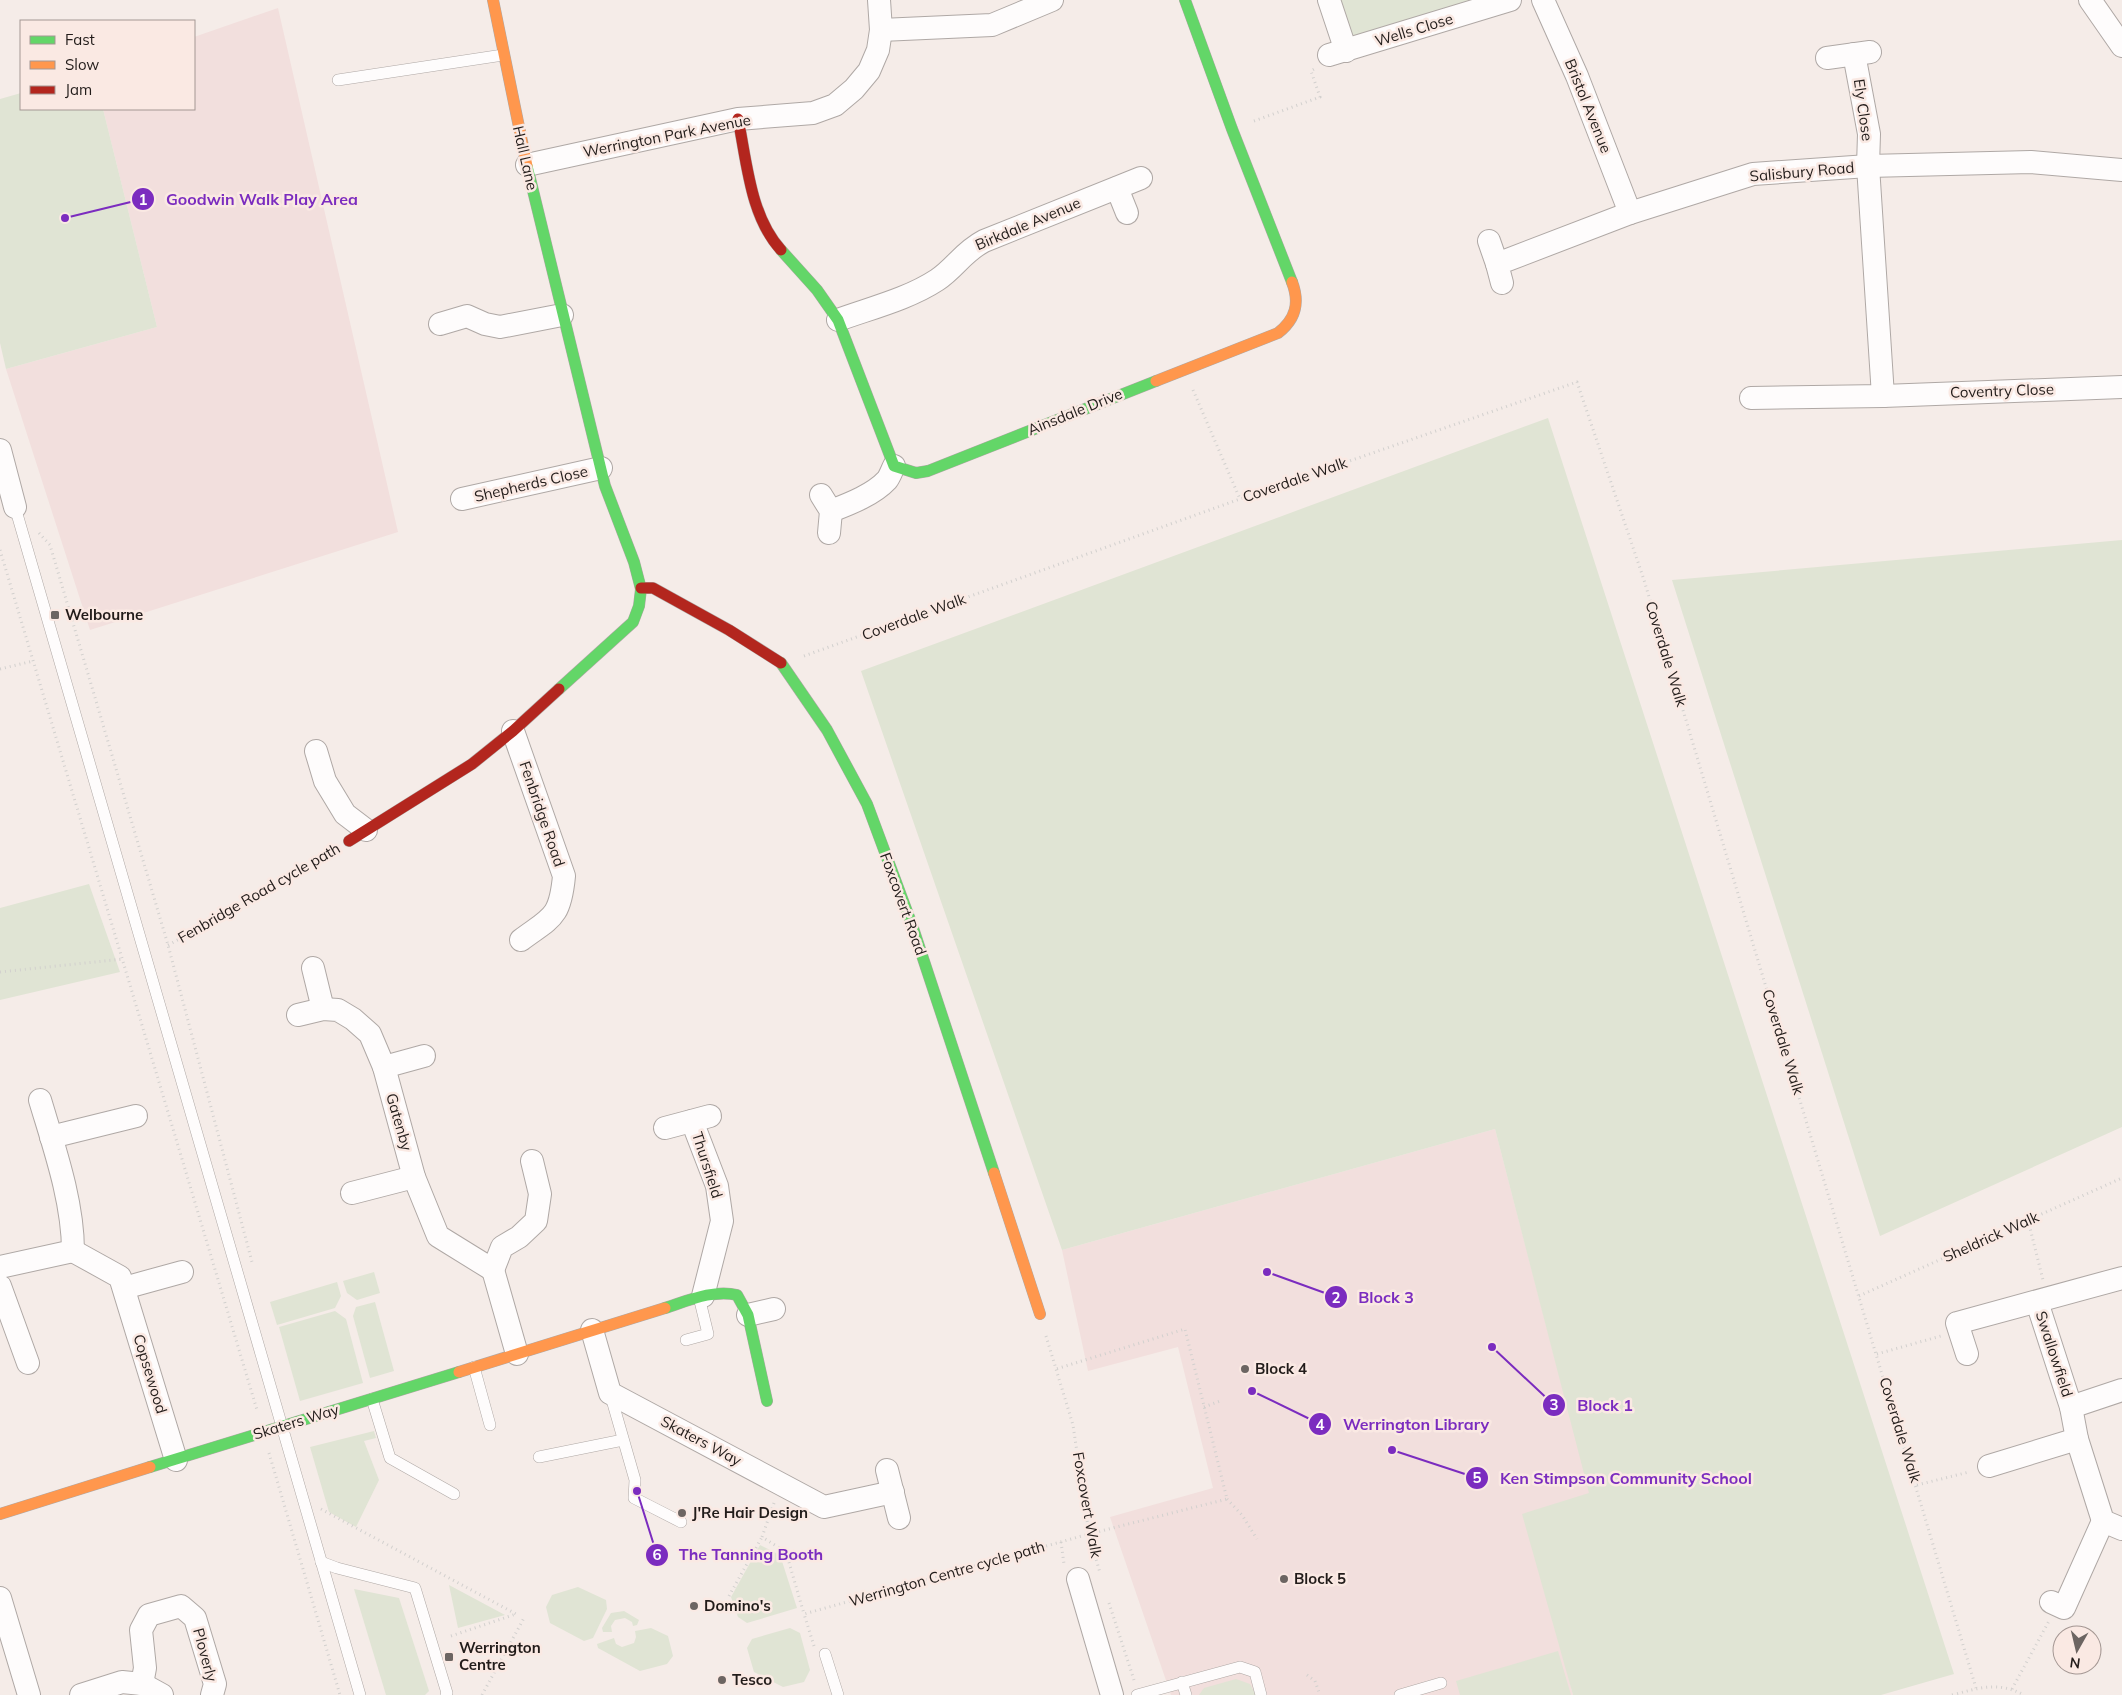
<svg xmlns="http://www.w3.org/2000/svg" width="2122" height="1695" font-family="Mulish,sans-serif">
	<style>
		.education { fill: #f2dfdd }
		.green { fill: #e0e4d4 }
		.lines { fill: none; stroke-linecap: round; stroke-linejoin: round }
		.lane-casing { stroke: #afa8a5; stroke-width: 12 }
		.street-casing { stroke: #afa8a5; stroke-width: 24 }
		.fast-casing { stroke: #afa8a5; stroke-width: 12 }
		.slow-casing { stroke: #afa8a5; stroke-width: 12 }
		.jam-casing { stroke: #afa8a5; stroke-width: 12 }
		.path { stroke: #d2d0ce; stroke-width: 3; stroke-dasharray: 1 4; stroke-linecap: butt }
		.lane { stroke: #fefcfc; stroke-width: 11 }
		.street { stroke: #fefcfc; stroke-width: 22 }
		.fast { stroke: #63d668; stroke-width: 11 }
		.slow { stroke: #ff974d; stroke-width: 11 }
		.jam { stroke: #b3261e; stroke-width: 11 }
		.poi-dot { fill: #6c6562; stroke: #fae9e3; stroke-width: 2 }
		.labels { text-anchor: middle; stroke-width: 5; stroke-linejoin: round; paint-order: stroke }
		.street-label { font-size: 15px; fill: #221c1a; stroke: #fae9e3 }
		.poi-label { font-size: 15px; font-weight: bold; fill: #221c1a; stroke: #fae9e3; text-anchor: start }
		.leader { fill: none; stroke: #7b2cbf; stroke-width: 2 }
		.callout-dot { fill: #7b2cbf; stroke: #fae9e3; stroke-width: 2 }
		.mark-label { font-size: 15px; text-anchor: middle; font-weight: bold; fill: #fff }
		.callout-label { font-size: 16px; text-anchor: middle; font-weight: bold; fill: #7b2cbf; stroke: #fae9e3; stroke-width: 5; stroke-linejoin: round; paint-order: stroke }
	</style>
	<rect width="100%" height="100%" fill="#f5ece8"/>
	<g class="education">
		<polygon points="278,8 398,532 90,630 6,369 157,327 103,109 194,109 194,37"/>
		<polygon points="1495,1129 1590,1493 1553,1618 1573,1695 1171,1695 1110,1517 1213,1488 1178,1347 1088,1371 1062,1250"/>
	</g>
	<g class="green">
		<polygon points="1339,0 1487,0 1357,38 1352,35"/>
		<polygon points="21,93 21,109 103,109 157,327 6,369 0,343 0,99"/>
		<polygon points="1548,418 1954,1674 1881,1695 1573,1695 1522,1514 1589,1493 1495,1129 1062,1250 861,671"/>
		<polygon points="2122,540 2122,1127 1880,1236 1672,580"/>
		<polygon points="89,884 120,972 0,1000 0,908"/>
		<polygon points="374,1272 380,1293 357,1300 347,1293 343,1281"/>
		<polygon points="337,1282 341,1296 335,1308 277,1325 270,1302"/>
		<polygon points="375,1302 394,1371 370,1378 353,1316 356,1307"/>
		<polygon points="335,1311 346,1319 363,1383 300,1401 279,1327"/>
		<polygon points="374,1431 376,1438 364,1441 379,1480 356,1527 329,1512 310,1447"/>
		<polygon points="760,1545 780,1555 797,1608 747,1623 738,1617 731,1597"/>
		<polygon points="449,1585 505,1615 458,1628"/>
		<polygon points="578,1587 606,1600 607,1609 593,1638 584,1641 550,1623 546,1607 552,1595"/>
		<polygon points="354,1589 399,1598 429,1691 425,1695 386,1695"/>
		<polygon points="624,1611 639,1620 637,1625 633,1626 632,1622 625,1618 615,1620 611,1626 612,1632 603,1632 602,1628 611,1613"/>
		<polygon points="651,1628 668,1636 673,1656 667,1664 640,1671 598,1648 597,1644 614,1638 616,1644 622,1647 634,1643 636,1637 635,1631"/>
		<polygon points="790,1628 800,1633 810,1670 804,1682 783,1687 754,1672 747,1648 752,1639"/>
		<polygon points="1558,1651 1571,1695 1460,1695 1456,1681"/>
		<polygon points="1236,1679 1250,1684 1256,1695 1199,1695 1204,1688"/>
	</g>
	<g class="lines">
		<defs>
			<g id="lane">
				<polyline points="338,80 503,55"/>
				<polyline points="15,507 360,1695"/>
				<polyline points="686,1340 708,1334 699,1297"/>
				<polyline points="474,1367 490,1425"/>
				<polyline points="610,1393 635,1480 634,1498 681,1522"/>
				<polyline points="372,1399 390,1458 454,1494"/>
				<polyline points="539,1457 623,1440"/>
				<polyline points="321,1562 337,1568 415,1588 447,1693 446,1695"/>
				<polyline points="825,1654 838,1695"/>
				<polyline points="1182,1682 1186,1695"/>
				<polyline points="1137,1695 1240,1667 1255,1672 1261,1695"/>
				<polyline points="1400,1695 1441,1683"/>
			</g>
			<g id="street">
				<polyline points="1329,0 1346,51"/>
				<polyline points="1543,0 1577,76 1630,213"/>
				<polyline points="2090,0 2122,46"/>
				<polyline points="881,30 992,25 1052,0"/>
				<polyline points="1854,54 1869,134 1868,166 1883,396"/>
				<polyline points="1329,55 1510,0"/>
				<polyline points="1827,58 1870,52"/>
				<polyline points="527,165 738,119 813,113 835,105 854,89 869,71 878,50 881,30 879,0"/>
				<polyline points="1117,188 1127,213"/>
				<polyline points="1489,241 1497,264"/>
				<polyline points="1502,283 1497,264 1630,213 1753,174 1868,166 2031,162 2122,170"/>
				<path d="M838,320C871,308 908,299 937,280C955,268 963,252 984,241L1141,178"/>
				<polyline points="440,324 467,316 485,324 500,327 562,315"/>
				<polyline points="1751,398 1883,396 2122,387"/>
				<polyline points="0,450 15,507"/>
				<polyline points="821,495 831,511 829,533"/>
				<polyline points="462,499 601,468"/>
				<path d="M831,511C849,504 873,495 887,480C890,476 892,470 894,466"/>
				<path d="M513,731L564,876C560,918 552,917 521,940"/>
				<polyline points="316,751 325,781 345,814 366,830"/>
				<polyline points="313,968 323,1009"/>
				<polyline points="298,1015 323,1009 338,1010 353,1019 370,1034 384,1067 414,1177 438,1236 493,1270 502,1247 519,1237 536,1221 540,1194 532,1161"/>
				<polyline points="384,1067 424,1056"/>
				<polyline points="692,1121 717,1186 722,1221 703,1296"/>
				<polyline points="665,1128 710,1116"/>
				<polyline points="51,1137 136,1116"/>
				<polyline points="352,1193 414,1177"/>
				<polyline points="73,1251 120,1277 176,1460"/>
				<path d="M0,1267L73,1251C73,1201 54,1147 40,1100"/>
				<polyline points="493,1270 517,1354"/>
				<polyline points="0,1286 28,1363"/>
				<polyline points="124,1288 182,1272"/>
				<polyline points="2037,1302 2071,1407 2077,1439 2103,1521 2122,1529"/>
				<polyline points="748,1315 774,1309"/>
				<polyline points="592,1330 610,1393 824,1507 893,1492"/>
				<polyline points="1967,1354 1957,1323 2122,1278"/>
				<polyline points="2071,1407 2122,1390"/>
				<polyline points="1989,1466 2077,1439"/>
				<polyline points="887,1470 899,1518"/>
				<polyline points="1078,1579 1112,1695"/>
				<polyline points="0,1598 29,1695"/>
				<polyline points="2051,1602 2064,1608 2103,1521"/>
				<polyline points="142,1684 145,1668 141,1630 149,1615 181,1606 195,1618 215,1684 212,1695"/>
				<polyline points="81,1695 122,1682 142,1684 162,1695"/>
			</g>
			<g id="fast">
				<polyline points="1185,0 1232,129 1292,282"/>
				<polyline points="527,166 605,486 634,562 641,589 639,606 633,622 559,689"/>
				<polyline points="781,250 817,290 838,320 894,466 916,473 928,471 1156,381"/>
				<polyline points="781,663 827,730 867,804 912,925 994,1173"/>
				<path d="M665,1308C687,1301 714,1289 737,1295L748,1315L767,1401"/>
				<polyline points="150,1467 459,1372"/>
			</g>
			<g id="slow">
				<polyline points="493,0 527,166"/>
				<path d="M1156,381L1278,333C1296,319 1300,303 1292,282"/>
				<polyline points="994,1173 1040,1314"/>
				<polyline points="459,1372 665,1308"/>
				<polyline points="0,1514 150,1467"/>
			</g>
			<g id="jam">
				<path d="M738,119C747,162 750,216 781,250"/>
				<polyline points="641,588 653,588 729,630 781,663"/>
				<polyline points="349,841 472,764 513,731 559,689"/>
			</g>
		</defs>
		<use href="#lane" class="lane-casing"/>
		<use href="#street" class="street-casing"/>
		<use href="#fast" class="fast-casing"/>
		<use href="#slow" class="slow-casing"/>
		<use href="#jam" class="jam-casing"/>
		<g class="path">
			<polyline points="1254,121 1320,97 1311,71 1316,68"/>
			<polyline points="1193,390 1240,499"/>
			<polyline points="39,533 50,545 168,945 252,1262"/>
			<polyline points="0,550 257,1410"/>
			<polyline points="804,656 1240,499 1577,382 1644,580 1976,1688"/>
			<polyline points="0,669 33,661"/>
			<polyline points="168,945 210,923 330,852"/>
			<polyline points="0,972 123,959"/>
			<polyline points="2028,1220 2043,1280"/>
			<polyline points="1859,1296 2122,1178"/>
			<polyline points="1046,1336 1073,1425 1089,1534 1100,1573"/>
			<polyline points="1877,1354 1941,1336"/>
			<polyline points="1204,1407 1220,1401"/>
			<polyline points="269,1453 340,1695"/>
			<polyline points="1917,1485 1969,1472"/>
			<polyline points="1227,1499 1242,1515 1257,1539"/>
			<polyline points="774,1503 762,1537 786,1552 804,1614"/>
			<polyline points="321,1509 516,1614"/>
			<polyline points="1061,1542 1064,1564"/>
			<polyline points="729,1596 762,1537"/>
			<polyline points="1109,1603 1134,1680"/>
			<polyline points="451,1636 516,1614"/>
			<polyline points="814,1646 804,1614 1089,1534 1227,1499 1185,1329 1056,1369"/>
			<polyline points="1307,1675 1315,1681 1320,1695"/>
			<polyline points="2012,1689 2049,1621"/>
			<polyline points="482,1695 524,1618"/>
			<path d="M1952,1695C1979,1688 1998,1681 2024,1695"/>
		</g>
		<use href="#lane" class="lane"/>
		<use href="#street" class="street"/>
		<use href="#fast" class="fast"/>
		<use href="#slow" class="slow"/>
		<use href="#jam" class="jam"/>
	</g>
	<g class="poi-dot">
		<rect x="50" y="610" width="10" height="10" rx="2.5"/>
		<circle cx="1245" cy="1369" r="5"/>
		<circle cx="682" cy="1513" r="5"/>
		<circle cx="1284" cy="1579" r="5"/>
		<circle cx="694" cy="1606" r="5"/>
		<rect x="444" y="1652" width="10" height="10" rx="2.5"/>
		<circle cx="722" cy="1680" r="5"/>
	</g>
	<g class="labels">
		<g class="street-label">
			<text transform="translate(1414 30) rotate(-17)" y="5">Wells Close</text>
			<text transform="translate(1588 106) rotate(68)" y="5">Bristol Avenue</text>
			<text transform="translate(1863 110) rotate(82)" y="5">Ely Close</text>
			<text transform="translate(667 136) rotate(-11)" y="5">Werrington Park Avenue</text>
			<text transform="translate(525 158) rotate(77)" y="5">Hall Lane</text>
			<text transform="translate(1802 172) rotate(-5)" y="5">Salisbury Road</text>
			<text transform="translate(1028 224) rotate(-23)" y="5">Birkdale Avenue</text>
			<text transform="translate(2002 391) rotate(-2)" y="5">Coventry Close</text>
			<text transform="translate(1075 412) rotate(-22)" y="5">Ainsdale Drive</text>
			<text transform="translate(1295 480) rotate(-19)" y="5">Coverdale Walk</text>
			<text transform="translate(531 484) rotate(-13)" y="5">Shepherds Close</text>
			<text transform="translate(914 617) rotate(-20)" y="5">Coverdale Walk</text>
			<text transform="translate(1666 654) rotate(73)" y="5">Coverdale Walk</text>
			<text transform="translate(542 814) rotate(71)" y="5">Fenbridge Road</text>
			<text transform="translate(259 893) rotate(-30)" y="5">Fenbridge Road cycle path</text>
			<text transform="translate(903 904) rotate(70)" y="5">Foxcovert Road</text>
			<text transform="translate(1783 1042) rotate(73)" y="5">Coverdale Walk</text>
			<text transform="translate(399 1122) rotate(74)" y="5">Gatenby</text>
			<text transform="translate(707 1165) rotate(72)" y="5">Thursfield</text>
			<text transform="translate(1991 1237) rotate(-24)" y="5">Sheldrick Walk</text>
			<text transform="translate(2054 1354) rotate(72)" y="5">Swallowfield</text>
			<text transform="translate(150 1374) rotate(73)" y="5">Copsewood</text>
			<text transform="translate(296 1422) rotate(-17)" y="5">Skaters Way</text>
			<text transform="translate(1900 1430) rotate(73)" y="5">Coverdale Walk</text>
			<text transform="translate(701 1441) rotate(28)" y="5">Skaters Way</text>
			<text transform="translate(1087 1505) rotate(80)" y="5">Foxcovert Walk</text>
			<text transform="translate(947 1574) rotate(-16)" y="5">Werrington Centre cycle path</text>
			<text transform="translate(205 1655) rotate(75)" y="5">Ploverly</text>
		</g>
		<g class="poi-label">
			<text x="65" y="620">Welbourne</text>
			<text x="1255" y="1374">Block 4</text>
			<text x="692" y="1518">J'Re Hair Design</text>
			<text x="1294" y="1584">Block 5</text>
			<text x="704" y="1611">Domino's</text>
			<text x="459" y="1653">Werrington<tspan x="459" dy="17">Centre</tspan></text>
			<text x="732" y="1685">Tesco</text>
		</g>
	</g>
	<path class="leader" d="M65 218L143 199M1267 1272L1336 1297M1492 1347L1554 1405M1252 1391L1320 1424M1392 1450L1477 1478M637 1491L657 1555"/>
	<g class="callout-dot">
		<circle cx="65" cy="218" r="5"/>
		<circle cx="1267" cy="1272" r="5"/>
		<circle cx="1492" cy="1347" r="5"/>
		<circle cx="1252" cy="1391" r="5"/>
		<circle cx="1392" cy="1450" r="5"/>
		<circle cx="637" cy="1491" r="5"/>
		<circle cx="143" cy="199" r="12"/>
		<circle cx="1336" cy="1297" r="12"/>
		<circle cx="1554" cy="1405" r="12"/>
		<circle cx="1320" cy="1424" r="12"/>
		<circle cx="1477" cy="1478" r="12"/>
		<circle cx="657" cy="1555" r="12"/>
	</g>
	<g class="mark-label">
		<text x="143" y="205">1</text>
		<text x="1336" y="1303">2</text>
		<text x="1554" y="1410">3</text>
		<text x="1320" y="1430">4</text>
		<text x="1477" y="1483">5</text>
		<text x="657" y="1560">6</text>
	</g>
	<g class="callout-label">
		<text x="262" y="205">Goodwin Walk Play Area</text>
		<text x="1386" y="1303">Block 3</text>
		<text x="1605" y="1411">Block 1</text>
		<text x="1416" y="1430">Werrington Library</text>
		<text x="1626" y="1484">Ken Stimpson Community School</text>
		<text x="751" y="1560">The Tanning Booth</text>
	</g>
	<rect x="20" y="20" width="175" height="90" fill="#fae9e3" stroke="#a49793"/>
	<rect x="30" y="36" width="25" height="8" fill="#63d668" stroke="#a49793"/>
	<text x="65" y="45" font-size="15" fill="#221c1a">Fast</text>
	<rect x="30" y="61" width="25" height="8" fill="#ff974d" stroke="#a49793"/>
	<text x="65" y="70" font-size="15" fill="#221c1a">Slow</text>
	<rect x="30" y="86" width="25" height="8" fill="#b3261e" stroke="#a49793"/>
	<text x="65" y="95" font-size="15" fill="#221c1a">Jam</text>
	<g transform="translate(2077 1650) rotate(188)"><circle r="24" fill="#fae9e3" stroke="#a49793"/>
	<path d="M0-4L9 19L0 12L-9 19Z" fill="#6c6562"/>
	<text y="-8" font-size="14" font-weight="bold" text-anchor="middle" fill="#221c1a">N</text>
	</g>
</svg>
